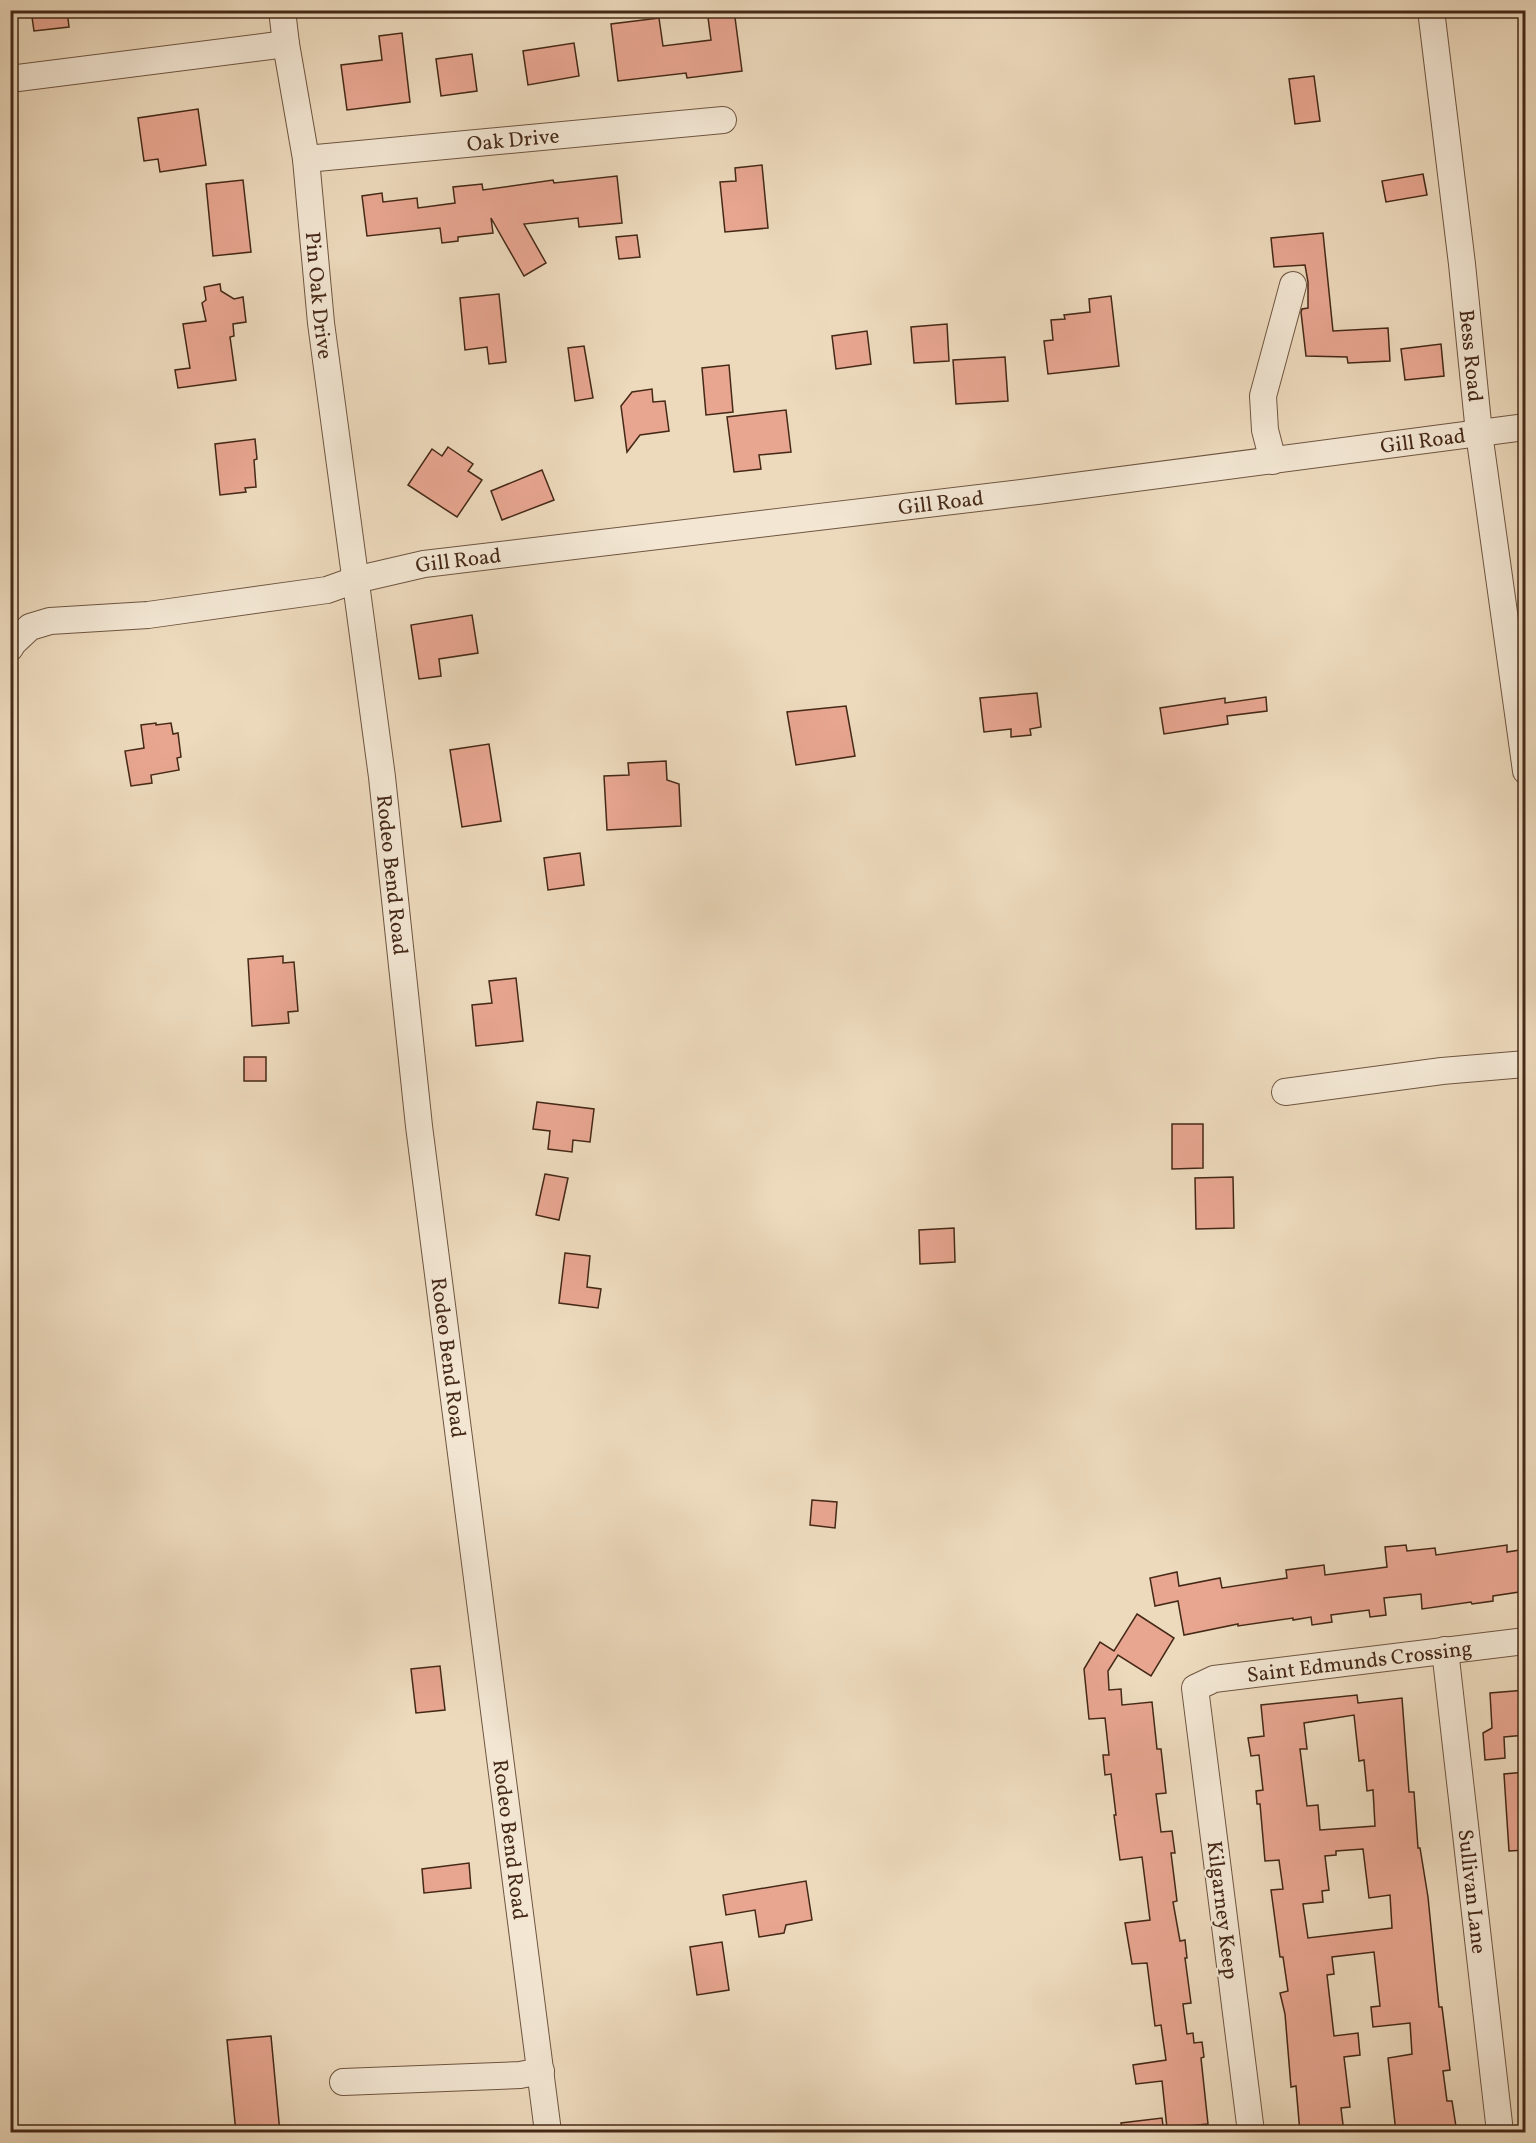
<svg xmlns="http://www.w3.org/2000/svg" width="1536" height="2143" font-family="Vollkorn,serif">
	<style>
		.building { fill: #e8a691; stroke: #452917; stroke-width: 1.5; fill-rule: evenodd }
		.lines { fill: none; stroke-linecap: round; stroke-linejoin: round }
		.minor-casing { stroke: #6f5540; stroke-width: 28 }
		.minor { stroke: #f3e7d4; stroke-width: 26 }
		.labels { text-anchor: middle; stroke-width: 4.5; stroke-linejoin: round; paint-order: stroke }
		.street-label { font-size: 21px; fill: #452917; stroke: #f3e7d4 }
	</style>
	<rect width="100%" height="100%" fill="#eddabd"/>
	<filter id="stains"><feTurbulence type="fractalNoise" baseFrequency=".00333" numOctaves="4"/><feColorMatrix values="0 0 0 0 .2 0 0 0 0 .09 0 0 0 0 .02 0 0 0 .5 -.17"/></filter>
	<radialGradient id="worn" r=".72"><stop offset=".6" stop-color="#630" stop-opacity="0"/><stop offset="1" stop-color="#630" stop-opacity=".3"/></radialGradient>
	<g class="building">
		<polygon points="31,10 67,10 69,27 34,31"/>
		<polygon points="707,10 734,10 742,71 687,78 686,73 618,81 611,24 659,18 663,46 711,40"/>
		<polygon points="402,33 410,102 347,110 341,65 382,60 379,36"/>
		<polygon points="574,43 579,76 528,85 523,51"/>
		<polygon points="472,54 477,91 441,96 436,59"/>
		<polygon points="1314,76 1320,121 1295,124 1289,79"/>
		<polygon points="198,109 206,165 160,172 158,159 144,161 138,118"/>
		<polygon points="762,165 768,228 725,232 720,182 736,181 735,168"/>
		<polygon points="1423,174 1427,195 1386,202 1382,181"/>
		<polygon points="617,176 622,223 579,227 578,218 524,224 546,263 524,276 491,218 493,233 458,237 458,241 442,243 440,228 367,236 362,196 382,193 383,202 417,198 418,208 455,203 453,187 482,184 483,190 553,180 554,183"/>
		<polygon points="243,180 251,252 213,256 206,184"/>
		<polygon points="1323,233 1333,331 1388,328 1390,361 1348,363 1347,357 1306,356 1301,312 1302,309 1308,308 1308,282 1305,265 1274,267 1271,238"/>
		<polygon points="637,235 640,257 619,259 616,237"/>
		<polygon points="220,284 221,291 234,299 243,297 246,322 233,324 234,336 230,337 236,380 178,388 175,370 190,368 183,324 206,321 202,303 206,300 204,287"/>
		<polygon points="499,294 506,362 489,364 487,347 465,350 460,298"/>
		<polygon points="1111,296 1119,366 1048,374 1044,341 1053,340 1051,320 1065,319 1064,315 1090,312 1089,299"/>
		<polygon points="947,324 949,361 914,363 911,327"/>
		<polygon points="867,331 871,364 836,369 832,336"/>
		<polygon points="1441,344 1444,376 1405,380 1401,349"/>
		<polygon points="584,346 593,398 575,401 568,348"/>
		<polygon points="1005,357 1008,401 956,404 953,360"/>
		<polygon points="729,365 733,412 706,415 702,368"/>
		<polygon points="652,389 653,402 665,401 669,431 640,435 627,452 621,406 632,392"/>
		<polygon points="786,410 791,452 759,455 761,469 734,472 727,417"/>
		<polygon points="255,439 257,459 254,460 256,487 245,488 246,492 220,495 215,444"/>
		<polygon points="448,447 473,464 468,471 482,480 457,517 408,485 432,449 442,456"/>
		<polygon points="542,470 554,500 502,520 491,491"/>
		<polygon points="472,615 478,653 439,659 441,676 419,679 411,625"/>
		<polygon points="1037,693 1041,727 1030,729 1031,735 1011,737 1011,729 984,732 980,698"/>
		<polygon points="1266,697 1267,711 1227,716 1228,724 1164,734 1160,708 1225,698 1225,703"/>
		<polygon points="846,706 855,756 796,765 787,712"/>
		<polygon points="156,723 156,725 171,723 173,734 178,733 181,757 177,758 179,770 151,775 152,783 131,786 125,751 144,748 141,725"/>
		<polygon points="489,744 501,821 462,827 450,750"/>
		<polygon points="666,761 667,780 679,784 681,826 607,830 604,776 629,775 628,763"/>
		<polygon points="580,853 584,885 548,890 544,858"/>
		<polygon points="283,956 283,963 294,962 298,1011 288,1012 289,1023 252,1026 248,959"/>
		<polygon points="516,978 523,1041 476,1046 472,1005 492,1003 489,981"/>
		<rect x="244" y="1057" width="22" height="24"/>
		<polygon points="537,1102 594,1109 590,1142 573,1140 572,1152 548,1149 550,1131 533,1129"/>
		<polygon points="1172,1124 1203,1124 1203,1168 1172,1169"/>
		<polygon points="545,1174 568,1178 559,1220 536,1215"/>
		<polygon points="1233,1177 1234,1228 1196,1229 1195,1178"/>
		<polygon points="954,1228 955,1262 920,1264 919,1230"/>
		<polygon points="565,1253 590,1256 587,1287 601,1289 598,1308 559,1303"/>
		<polygon points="812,1500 837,1502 835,1528 810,1525"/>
		<polygon points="1406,1545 1407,1551 1435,1548 1436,1555 1507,1545 1507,1552 1526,1549 1526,1591 1493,1596 1493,1601 1472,1604 1471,1602 1422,1609 1421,1594 1384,1598 1386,1615 1370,1617 1369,1610 1331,1615 1332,1622 1312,1625 1311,1617 1293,1620 1293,1618 1238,1626 1238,1624 1184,1635 1178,1601 1155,1606 1150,1578 1177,1572 1179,1586 1220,1578 1222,1588 1287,1578 1286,1570 1324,1565 1325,1575 1387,1567 1385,1547"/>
		<polygon points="1137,1614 1174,1638 1151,1676 1118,1655 1108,1671 1109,1690 1121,1689 1122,1705 1152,1702 1157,1749 1161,1749 1166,1793 1156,1794 1161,1832 1172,1831 1175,1853 1171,1853 1177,1901 1173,1902 1180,1941 1185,1940 1187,1958 1185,1958 1191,2003 1183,2004 1187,2034 1193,2033 1194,2043 1202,2042 1204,2057 1201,2058 1208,2124 1167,2128 1162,2081 1136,2084 1133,2065 1166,2060 1161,2025 1155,2026 1147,1963 1132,1964 1125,1923 1150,1920 1142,1857 1120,1860 1114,1815 1116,1815 1111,1774 1105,1775 1103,1755 1109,1755 1105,1718 1089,1719 1084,1669 1100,1642 1114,1651"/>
		<polygon points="440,1666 445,1710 416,1713 411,1669"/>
		<polygon points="1526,1690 1526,1735 1504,1737 1505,1758 1485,1760 1483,1733 1492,1728 1490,1693"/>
		<path d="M1357,1695L1358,1703L1402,1698L1409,1792H1414L1418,1848H1420L1428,1897L1439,2007H1442L1450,2070L1443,2071L1447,2101H1452L1457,2133H1396L1388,2058L1412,2054L1410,2023L1373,2027L1371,2007L1380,2006L1374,1952L1332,1957L1334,1974L1327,1975L1334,2036L1358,2033L1360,2055L1344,2057L1350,2107L1341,2108L1344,2133H1300L1296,2086L1291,2087L1285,2014L1280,1993L1288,1991L1283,1957H1280L1271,1890L1283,1889L1279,1860L1265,1861L1260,1804H1257L1256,1791L1263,1790L1259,1755L1251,1756L1248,1738L1264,1736L1261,1705ZM1354,1715L1359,1761L1364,1760L1367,1791L1373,1790L1375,1826L1320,1830L1318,1805L1307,1806L1300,1749H1307L1304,1723ZM1363,1849L1369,1898L1390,1895L1392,1928L1308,1938L1303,1904L1323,1902L1322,1891L1329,1890L1325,1856L1336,1855V1851Z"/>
		<polygon points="1526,1772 1526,1850 1509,1851 1504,1774"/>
		<polygon points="469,1863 471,1888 424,1893 422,1869"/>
		<polygon points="806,1881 812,1920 786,1925 784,1933 759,1937 755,1910 726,1915 723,1895"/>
		<polygon points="722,1942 729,1990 697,1995 690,1947"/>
		<polygon points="271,2036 280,2133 236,2133 227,2040"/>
		<polygon points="1162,2118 1164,2133 1122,2133 1121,2123"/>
	</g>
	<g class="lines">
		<defs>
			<g id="minor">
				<path id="s1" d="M282,10L286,44L306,159L321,323L382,777L419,1126L548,2132"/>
				<path id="s2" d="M1431,10L1462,264L1479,433L1526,771"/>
				<polyline points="10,79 286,44"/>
				<path id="s3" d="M306,159L723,120"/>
				<polyline points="1273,461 1265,430 1263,396 1293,285"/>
				<path id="s4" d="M10,648L13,643L30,627L50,621L148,615L327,590L355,580L424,564L1037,491L1526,427"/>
				<polyline points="1285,1092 1442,1071 1526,1064"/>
				<path id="s5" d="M1445,1650L1500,2132"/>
				<polyline points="343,2082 520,2075 541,2071"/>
				<path id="s6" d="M1251,2132L1195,1688L1214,1679L1526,1641"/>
			</g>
		</defs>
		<use href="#minor" class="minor-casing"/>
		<use href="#minor" class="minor"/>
	</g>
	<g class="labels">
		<g class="street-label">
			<text dy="7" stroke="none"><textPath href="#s3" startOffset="208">Oak Drive</textPath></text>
			<text dy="7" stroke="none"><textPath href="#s1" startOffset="288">Pin Oak Drive</textPath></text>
			<text dy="7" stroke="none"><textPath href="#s2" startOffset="348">Bess Road</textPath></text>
			<text dy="7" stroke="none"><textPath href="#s4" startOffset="1436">Gill Road</textPath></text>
			<text dy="7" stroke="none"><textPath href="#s4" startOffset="950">Gill Road</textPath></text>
			<text dy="7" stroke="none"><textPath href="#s4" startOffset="464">Gill Road</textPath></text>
			<text dy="7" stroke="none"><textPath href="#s1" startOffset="872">Rodeo Bend Road</textPath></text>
			<text dy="7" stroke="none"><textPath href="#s1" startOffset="1358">Rodeo Bend Road</textPath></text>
			<text dy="7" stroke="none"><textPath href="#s6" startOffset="615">Saint Edmunds Crossing</textPath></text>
			<text dy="7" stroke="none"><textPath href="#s1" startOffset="1844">Rodeo Bend Road</textPath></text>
			<text dy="7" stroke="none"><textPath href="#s5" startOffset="243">Sullivan Lane</textPath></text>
			<text transform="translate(1223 1910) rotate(83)" y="7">Kilgarney Keep</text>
		</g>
	</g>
	<rect width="1536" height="2143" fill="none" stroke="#eddabd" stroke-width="36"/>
	<rect x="12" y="12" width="1512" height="2119" fill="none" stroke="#452917" stroke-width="3"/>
	<rect x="18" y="18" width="1500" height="2107" fill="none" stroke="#452917" stroke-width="1.5"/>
	<rect width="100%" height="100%" filter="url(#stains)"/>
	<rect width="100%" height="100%" fill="url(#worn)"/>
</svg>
